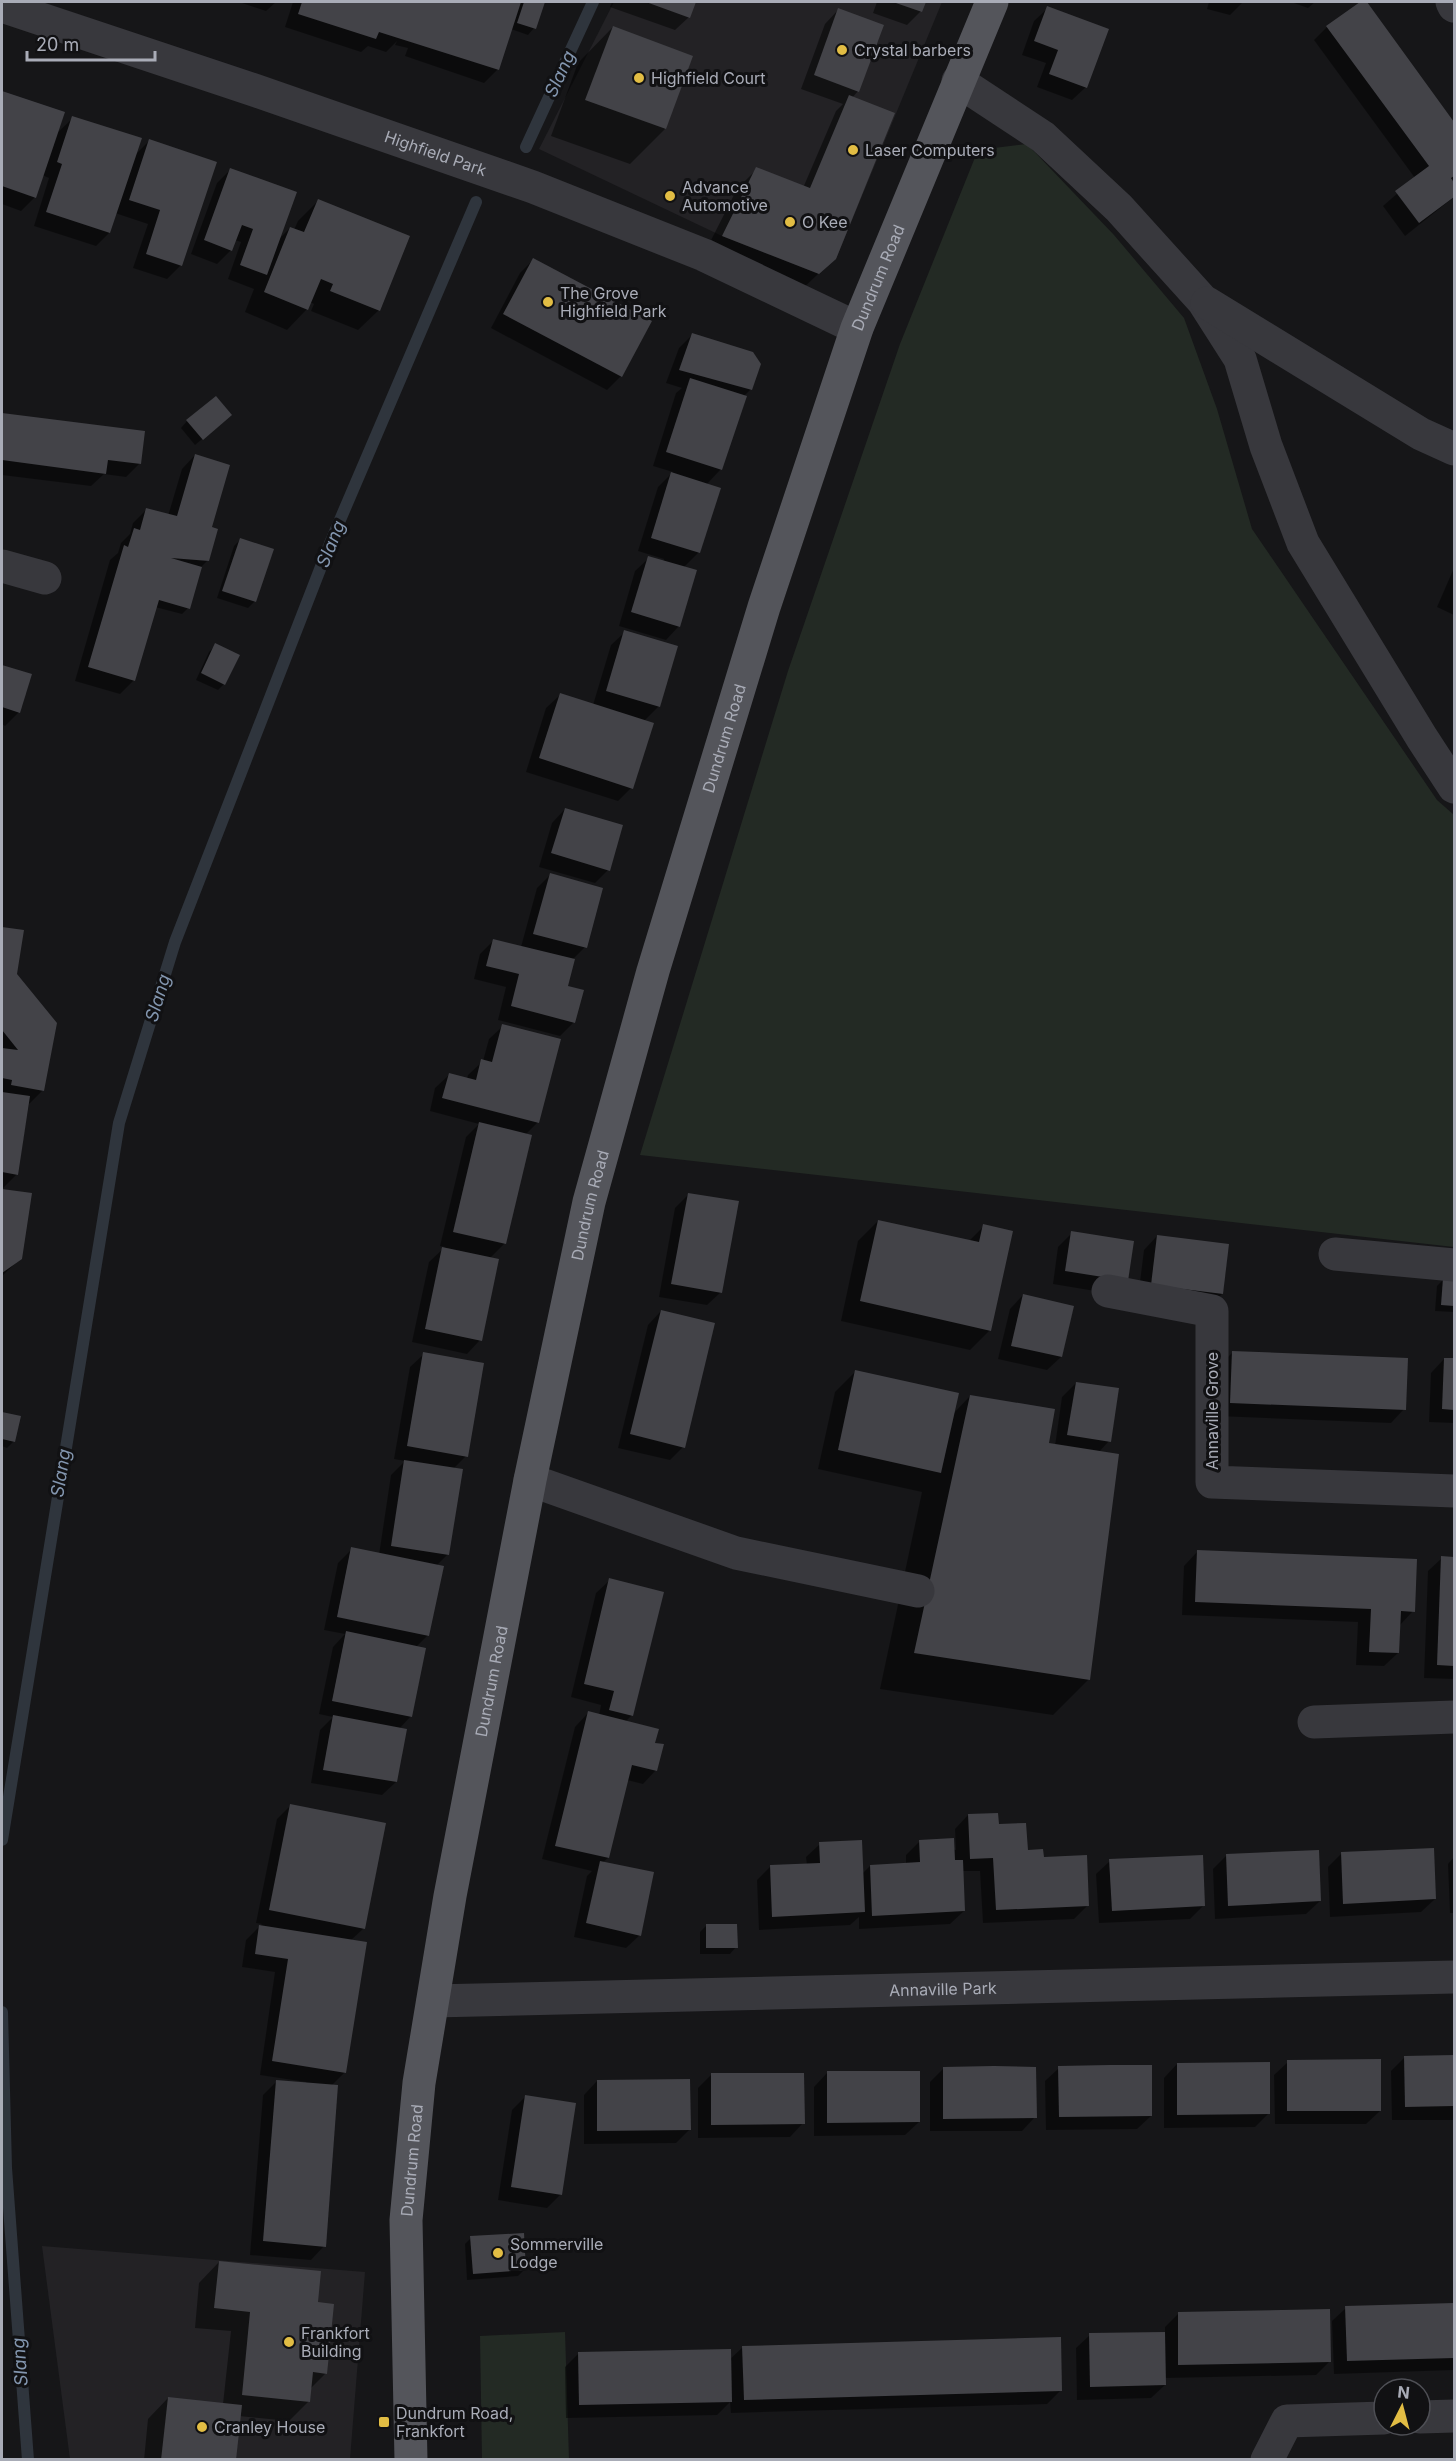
<svg xmlns="http://www.w3.org/2000/svg" width="1456" height="2461" font-family="Inter,sans-serif">
	<style>
		.built { fill: #232225 }
		.green { fill: #232a24 }
		.shadow { fill: #0007 }
		.lines { fill: none; stroke-linecap: round; stroke-linejoin: round }
		.stream { stroke: #2f353d; stroke-width: 12 }
		.building { fill: #434348 }
		.minor { stroke: #38383d; stroke-width: 33 }
		.major { stroke: #54555b; stroke-width: 33 }
		.poi-dot { fill: #e2bd44; stroke: #111113; stroke-width: 2 }
		.labels { text-anchor: middle; stroke-width: 6; stroke-linejoin: round; paint-order: stroke }
		.poi-label { font-size: 16px; fill: #a9acb7; stroke: #111113; text-anchor: start }
		.street-label { font-size: 16px; fill: #a9acb7; stroke: #111113 }
		.water-label { font-size: 18px; font-style: italic; fill: #8396af; stroke: #111113 }
	</style>
	<rect width="100%" height="100%" fill="#161618"/>
	<g class="built">
		<polygon points="614,2 942,2 836,259 819,274 722,236 539,149"/>
		<polygon points="42,2246 365,2272 350,2459 70,2459"/>
	</g>
	<g class="green">
		<polygon points="1027,144 1114,235 1184,318 1217,409 1252,529 1437,800 1454,815 1454,1247 640,1155 788,671 900,344 978,150"/>
		<polygon points="565,2332 569,2459 482,2459 480,2336"/>
	</g>
	<g class="shadow">
		<polygon points="239,2 276,2 266,11"/>
		<polygon points="293,2 543,2 534,28 528,35 511,29 498,69 484,83 405,56 408,48 395,45 397,41 386,52 368,46 361,52 285,27"/>
		<polygon points="612,2 694,2 689,17 675,30 610,7"/>
		<polygon points="877,2 925,2 921,11 907,25 873,13"/>
		<polygon points="1209,2 1243,2 1230,15 1207,9"/>
		<polygon points="1291,2 1315,2 1308,8"/>
		<polygon points="1362,2 1365,2 1454,125 1454,178 1451,181 1454,185 1454,197 1405,236 1383,206 1415,178 1314,40 1327,27"/>
		<polygon points="1048,8 1086,87 1072,100 1037,87 1046,63 1022,55 1034,21"/>
		<polygon points="838,10 858,91 852,98 835,258 798,293 703,256 737,189 757,169 803,188 836,111 843,104 801,89 825,24"/>
		<polygon points="613,27 665,129 630,164 551,136 578,63"/>
		<polygon points="2,93 63,113 56,134 73,118 134,156 149,141 181,265 167,279 133,268 148,224 115,213 109,233 96,246 34,226 49,178 42,175 35,197 21,211 2,204"/>
		<polygon points="230,170 277,241 290,228 294,230 298,221 318,201 379,310 358,330 311,311 314,304 310,302 307,309 287,330 245,312 254,289 228,279 241,242 235,240 231,250 217,264 191,254 217,183"/>
		<polygon points="533,260 650,321 621,376 607,390 491,328 520,273"/>
		<polygon points="692,335 751,389 743,397 721,469 706,485 699,552 683,568 679,626 666,640 619,626 635,571 649,558 663,562 664,559 638,551 658,487 673,472 653,466 676,393 682,388 666,383 679,348"/>
		<polygon points="2,415 143,433 140,463 126,477 104,474 91,486 2,475"/>
		<polygon points="187,421 224,421 195,445 181,428"/>
		<polygon points="195,455 210,527 208,560 200,568 188,608 182,614 155,607 134,680 120,694 75,681 110,560 118,553 121,543 130,534 133,523 147,509 168,516 182,469"/>
		<polygon points="240,540 255,601 248,608 217,598 234,546"/>
		<polygon points="1454,568 1454,615 1437,607"/>
		<polygon points="625,632 659,706 643,722 631,788 618,801 526,772 546,708 560,695 593,705 611,645"/>
		<polygon points="216,645 224,684 218,690 196,680 209,652"/>
		<polygon points="2,666 30,675 19,712 5,726 2,724"/>
		<polygon points="565,809 608,870 595,883 539,867 552,823"/>
		<polygon points="550,875 585,947 573,959 566,987 574,1022 560,1036 498,1020 506,987 474,979 480,954 494,940 521,947 537,888"/>
		<polygon points="2,928 22,932 15,974 56,1024 42,1091 29,1104 17,1174 2,1189"/>
		<polygon points="503,1026 538,1122 525,1135 504,1244 490,1258 480,1340 467,1354 412,1342 429,1262 445,1247 440,1246 466,1137 479,1124 430,1111 435,1088 449,1075 467,1079 468,1075 483,1061 489,1039"/>
		<polygon points="2,1190 31,1194 21,1258 2,1276"/>
		<polygon points="689,1194 721,1292 707,1305 659,1297 675,1208"/>
		<polygon points="878,1221 969,1241 984,1226 990,1330 970,1350 841,1321 858,1241"/>
		<polygon points="1072,1233 1113,1294 1053,1284 1058,1247"/>
		<polygon points="1157,1236 1222,1294 1208,1307 1138,1298 1144,1250"/>
		<polygon points="1444,1279 1454,1280 1454,1312 1435,1311 1437,1286"/>
		<polygon points="1023,1295 1061,1357 1047,1370 998,1359 1010,1309"/>
		<polygon points="661,1311 683,1447 670,1460 618,1448 648,1325"/>
		<polygon points="1232,1353 1404,1409 1391,1423 1217,1416 1219,1366"/>
		<polygon points="424,1354 466,1456 453,1469 448,1554 436,1566 428,1635 416,1647 411,1716 399,1729 396,1782 382,1795 311,1783 320,1730 333,1717 319,1714 333,1647 345,1634 324,1630 338,1563 352,1549 379,1555 391,1475 405,1461 394,1459 410,1367"/>
		<polygon points="1444,1359 1454,1360 1454,1423 1429,1422 1431,1373"/>
		<polygon points="855,1372 953,1414 970,1396 1048,1445 1055,1446 1062,1397 1076,1383 1109,1441 1098,1453 1088,1680 1053,1715 880,1689 922,1492 818,1469 835,1392"/>
		<polygon points="2,1414 19,1417 14,1441 7,1448 2,1446"/>
		<polygon points="1197,1552 1413,1611 1400,1625 1398,1653 1384,1666 1356,1665 1358,1622 1182,1615 1184,1566"/>
		<polygon points="1442,1558 1454,1558 1454,1679 1424,1678 1428,1571"/>
		<polygon points="610,1580 632,1715 625,1722 656,1770 643,1784 627,1780 608,1858 602,1863 640,1935 626,1948 574,1937 587,1876 592,1871 542,1859 575,1727 588,1713 599,1716 601,1705 571,1697 596,1593"/>
		<polygon points="291,1805 363,1929 350,1941 345,2072 331,2086 324,2246 311,2260 250,2255 263,2095 276,2082 306,2084 306,2082 260,2075 275,1972 242,1967 246,1940 262,1924 256,1923 277,1819"/>
		<polygon points="968,1815 997,1826 1026,1851 1042,1859 1088,1905 1074,1919 983,1923 980,1871 962,1871 964,1911 950,1924 859,1929 859,1917 850,1925 759,1930 757,1880 770,1867 807,1865 806,1857 820,1844 862,1874 870,1866 906,1864 906,1855 920,1841 956,1850 955,1829"/>
		<polygon points="1341,1854 1435,1899 1421,1912 1330,1917 1328,1867"/>
		<polygon points="1226,1856 1320,1901 1306,1914 1215,1919 1213,1869"/>
		<polygon points="1454,1857 1454,1913 1450,1913 1448,1864"/>
		<polygon points="1110,1861 1203,1906 1190,1919 1099,1923 1096,1874"/>
		<polygon points="707,1925 736,1947 730,1954 700,1954 700,1932"/>
		<polygon points="1405,2057 1454,2057 1454,2120 1392,2120 1391,2071"/>
		<polygon points="1288,2062 1380,2111 1366,2124 1275,2124 1274,2075"/>
		<polygon points="1177,2064 1269,2113 1255,2127 1164,2128 1164,2078"/>
		<polygon points="944,2068 1035,2117 1022,2131 930,2131 930,2082"/>
		<polygon points="1059,2068 1151,2116 1137,2129 1046,2130 1045,2081"/>
		<polygon points="827,2073 919,2122 905,2135 814,2136 814,2087"/>
		<polygon points="712,2074 803,2123 790,2137 698,2138 698,2088"/>
		<polygon points="597,2081 689,2130 676,2143 584,2144 584,2095"/>
		<polygon points="525,2097 561,2194 547,2208 498,2200 512,2110"/>
		<polygon points="471,2238 525,2269 518,2276 467,2280 465,2244"/>
		<polygon points="219,2262 316,2303 326,2373 310,2389 309,2401 289,2421 239,2416 235,2460 144,2460 148,2419 168,2398 223,2404 231,2331 195,2328 199,2283"/>
		<polygon points="1454,2305 1454,2370 1334,2374 1332,2321 1346,2308"/>
		<polygon points="1178,2314 1329,2362 1316,2375 1165,2378 1165,2385 1151,2398 1077,2400 1076,2348 1090,2335 1165,2334 1165,2327"/>
		<polygon points="743,2347 1061,2390 1047,2404 731,2413 730,2402 717,2415 566,2418 565,2367 579,2353 729,2360"/>
	</g>
	<g class="lines">
		<g class="stream">
			<polyline points="526,147 593,2"/>
			<polyline points="2,1840 119,1123 175,942 331,541 476,202"/>
			<polyline points="2,2012 6,2168 28,2460"/>
		</g>
	</g>
	<g class="building">
		<polygon points="302,2 521,2 499,70 379,32 376,39 298,14"/>
		<polygon points="524,2 545,2 536,29 517,23"/>
		<polygon points="646,2 696,2 690,18"/>
		<polygon points="893,2 926,2 922,12"/>
		<polygon points="1360,2 1367,2 1454,122 1454,176 1451,178 1454,183 1454,197 1419,223 1395,191 1429,166 1326,26"/>
		<polygon points="1047,6 1109,29 1087,88 1049,74 1058,50 1034,41"/>
		<polygon points="838,8 884,25 859,92 814,75"/>
		<polygon points="613,26 693,56 666,129 585,100"/>
		<polygon points="2,91 65,112 36,198 2,186"/>
		<polygon points="849,95 895,113 836,259 819,274 722,236 756,167 810,188"/>
		<polygon points="72,116 142,138 110,233 46,212 62,164 57,162"/>
		<polygon points="149,139 217,162 182,266 146,254 160,210 129,200"/>
		<polygon points="230,168 297,192 267,275 240,265 253,229 242,225 232,251 204,240"/>
		<polygon points="318,199 410,236 380,311 330,291 333,284 321,279 308,310 264,292 290,227 304,232"/>
		<polygon points="533,258 652,321 622,377 503,314"/>
		<polygon points="692,333 753,352 761,364 752,390 679,370"/>
		<polygon points="690,378 747,396 722,470 666,452"/>
		<polygon points="216,396 232,415 203,440 186,420"/>
		<polygon points="2,413 145,431 141,464 108,460 106,474 2,460"/>
		<polygon points="195,454 230,465 212,527 218,529 209,561 171,558 202,567 190,609 159,600 135,681 88,667 124,545 128,547 134,528 140,530 146,508 177,516"/>
		<polygon points="671,472 721,488 700,553 651,538"/>
		<polygon points="240,538 274,549 256,602 222,591"/>
		<polygon points="648,556 697,570 680,627 631,612"/>
		<polygon points="624,630 678,646 660,707 606,691"/>
		<polygon points="215,643 240,655 225,685 201,673"/>
		<polygon points="2,665 32,674 20,713 2,707"/>
		<polygon points="560,693 654,723 633,789 539,758"/>
		<polygon points="565,808 623,825 610,871 551,853"/>
		<polygon points="550,873 603,888 587,948 533,934"/>
		<polygon points="2,927 24,930 17,974 57,1023 44,1091 11,1085 12,1080 2,1078 2,1048 18,1050 2,1030"/>
		<polygon points="493,939 575,959 568,986 584,990 575,1023 511,1006 519,974 486,966"/>
		<polygon points="502,1024 561,1039 539,1123 442,1098 449,1073 476,1080 481,1059 492,1062"/>
		<polygon points="2,1092 30,1096 18,1175 2,1172"/>
		<polygon points="479,1122 532,1135 506,1244 453,1232"/>
		<polygon points="2,1189 32,1193 22,1259 2,1273"/>
		<polygon points="688,1193 739,1201 722,1293 671,1284"/>
		<polygon points="878,1220 979,1242 983,1224 1013,1231 991,1331 860,1301"/>
		<polygon points="1071,1231 1134,1241 1128,1281 1065,1271"/>
		<polygon points="1157,1235 1229,1244 1223,1294 1151,1285"/>
		<polygon points="442,1247 499,1259 482,1341 425,1329"/>
		<polygon points="1443,1278 1454,1278 1454,1306 1441,1305"/>
		<polygon points="1023,1294 1074,1306 1062,1357 1011,1346"/>
		<polygon points="661,1310 715,1323 685,1448 630,1434"/>
		<polygon points="1232,1351 1408,1358 1406,1410 1230,1403"/>
		<polygon points="423,1352 484,1363 468,1457 407,1446"/>
		<polygon points="1444,1358 1454,1358 1454,1410 1442,1409"/>
		<polygon points="855,1370 959,1393 941,1473 838,1450"/>
		<polygon points="1076,1382 1119,1388 1111,1442 1067,1435"/>
		<polygon points="970,1395 1055,1409 1049,1443 1119,1454 1090,1680 914,1653"/>
		<polygon points="2,1412 21,1416 15,1442 2,1439"/>
		<polygon points="404,1460 463,1469 449,1555 391,1546"/>
		<polygon points="351,1547 444,1566 429,1636 337,1617"/>
		<polygon points="1197,1550 1417,1559 1415,1612 1401,1611 1399,1653 1369,1652 1371,1609 1195,1602"/>
		<polygon points="1441,1556 1454,1557 1454,1666 1437,1665"/>
		<polygon points="609,1578 664,1592 633,1716 609,1710 614,1691 584,1684"/>
		<polygon points="346,1631 426,1648 412,1717 332,1701"/>
		<polygon points="588,1711 659,1729 655,1743 664,1744 657,1771 632,1765 609,1858 555,1846"/>
		<polygon points="333,1715 407,1729 397,1782 323,1770"/>
		<polygon points="290,1804 386,1823 365,1929 269,1910"/>
		<polygon points="998,1813 999,1824 1026,1823 1028,1850 1043,1849 1044,1857 1087,1855 1089,1906 996,1910 993,1858 970,1859 968,1814"/>
		<polygon points="954,1838 955,1860 963,1860 965,1911 872,1916 870,1865 920,1862 919,1840"/>
		<polygon points="862,1840 865,1912 772,1917 770,1865 820,1863 819,1842"/>
		<polygon points="1434,1848 1436,1899 1343,1904 1341,1852"/>
		<polygon points="1319,1850 1321,1901 1228,1906 1226,1854"/>
		<polygon points="1203,1855 1205,1906 1112,1911 1109,1859"/>
		<polygon points="600,1861 654,1872 641,1936 586,1923"/>
		<polygon points="706,1924 737,1924 738,1948 706,1948"/>
		<polygon points="259,1925 367,1942 346,2073 272,2061 288,1959 255,1954"/>
		<polygon points="1454,2055 1454,2106 1405,2107 1404,2056"/>
		<polygon points="1381,2059 1381,2111 1287,2111 1287,2060"/>
		<polygon points="1270,2062 1270,2114 1177,2115 1177,2063"/>
		<polygon points="1110,2065 1152,2065 1152,2116 1059,2117 1058,2066"/>
		<polygon points="994,2066 1036,2067 1037,2118 943,2119 943,2067"/>
		<polygon points="827,2071 920,2071 920,2122 827,2123"/>
		<polygon points="711,2073 804,2073 805,2124 711,2125"/>
		<polygon points="690,2079 691,2130 597,2131 597,2080"/>
		<polygon points="276,2080 338,2085 326,2247 263,2241"/>
		<polygon points="525,2095 576,2103 562,2195 511,2187"/>
		<polygon points="524,2233 526,2270 473,2274 470,2236"/>
		<polygon points="219,2261 321,2271 318,2302 334,2304 327,2374 313,2372 310,2402 242,2395 250,2312 214,2308"/>
		<polygon points="1454,2303 1454,2358 1347,2361 1345,2306"/>
		<polygon points="1330,2309 1331,2362 1178,2365 1178,2312"/>
		<polygon points="1165,2332 1166,2385 1090,2387 1089,2333"/>
		<polygon points="1061,2337 1062,2391 744,2400 742,2346"/>
		<polygon points="731,2349 732,2402 579,2405 578,2352"/>
		<polygon points="168,2397 242,2405 236,2460 161,2460"/>
	</g>
	<g class="lines">
		<g class="minor">
			<polyline points="1452,2 1454,6"/>
			<path id="s1" d="M2,6L254,90L533,187L704,255L857,328"/>
			<polyline points="958,81 1043,137 1119,208 1203,301 1240,359 1266,446 1303,543 1422,738 1454,787"/>
			<polyline points="1207,303 1421,434 1454,449"/>
			<polyline points="2,566 45,578"/>
			<polyline points="1335,1254 1454,1265"/>
			<polyline points="1108,1291 1212,1311 1212,1482 1454,1491"/>
			<polyline points="530,1480 736,1553 918,1591"/>
			<polyline points="1314,1722 1454,1717"/>
			<path id="s2" d="M433,2001L1454,1977"/>
			<polyline points="1420,2417 1454,2416"/>
			<polyline points="1267,2460 1287,2421 1384,2418"/>
		</g>
		<path class="major" id="s3" d="M411,2460L406,2220L419,2083L450,1896L530,1480L589,1202L653,971L764,607L857,328L992,2"/>
	</g>
	<g class="poi-dot">
		<circle cx="842" cy="50" r="6"/>
		<circle cx="639" cy="78" r="6"/>
		<circle cx="853" cy="150" r="6"/>
		<circle cx="670" cy="196" r="6"/>
		<circle cx="790" cy="222" r="6"/>
		<circle cx="548" cy="302" r="6"/>
		<circle cx="498" cy="2253" r="6"/>
		<circle cx="289" cy="2342" r="6"/>
		<rect x="378" y="2416" width="12" height="12" rx="3"/>
		<circle cx="202" cy="2427" r="6"/>
	</g>
	<g class="labels">
		<g class="poi-label">
			<text x="854" y="56">Crystal barbers</text>
			<text x="651" y="84">Highfield Court</text>
			<text x="865" y="156">Laser Computers</text>
			<text x="682" y="193">Advance<tspan x="682" dy="18">Automotive</tspan></text>
			<text x="802" y="228">O Kee</text>
			<text x="560" y="299">The Grove<tspan x="560" dy="18">Highfield Park</tspan></text>
			<text x="510" y="2250">Sommerville<tspan x="510" dy="18">Lodge</tspan></text>
			<text x="301" y="2339">Frankfort<tspan x="301" dy="18">Building</tspan></text>
			<text x="396" y="2419">Dundrum Road,<tspan x="396" dy="18">Frankfort</tspan></text>
			<text x="214" y="2433">Cranley House</text>
		</g>
		<g class="street-label">
			<text dy="6" stroke="none"><textPath href="#s1" startOffset="458">Highfield Park</textPath></text>
			<text dy="6" stroke="none"><textPath href="#s3" startOffset="2244">Dundrum Road</textPath></text>
			<text dy="6" stroke="none"><textPath href="#s3" startOffset="1758">Dundrum Road</textPath></text>
			<text dy="6" stroke="none"><textPath href="#s3" startOffset="1272">Dundrum Road</textPath></text>
			<text transform="translate(1212 1411) rotate(-90)" y="6">Annaville Grove</text>
			<text dy="6" stroke="none"><textPath href="#s3" startOffset="786">Dundrum Road</textPath></text>
			<text dy="6" stroke="none"><textPath href="#s2" startOffset="510">Annaville Park</textPath></text>
			<text dy="6" stroke="none"><textPath href="#s3" startOffset="300">Dundrum Road</textPath></text>
		</g>
		<g class="water-label">
			<text transform="translate(560 74) rotate(-65)" y="6">Slang</text>
			<text transform="translate(331 544) rotate(-68)" y="6">Slang</text>
			<text transform="translate(158 998) rotate(-73)" y="6">Slang</text>
			<text transform="translate(61 1473) rotate(-81)" y="6">Slang</text>
			<text transform="translate(20 2362) rotate(-94)" y="6">Slang</text>
		</g>
	</g>
	<rect width="1456" height="2461" fill="none" stroke="#a9acb7" stroke-width="6"/>
	<g transform="translate(1402 2407) rotate(6)"><circle r="28" fill="#111113" stroke="#4e4f55" stroke-width="1.5"/>
	<path d="M0-4.5L10 22L0 15L-10 22Z" fill="#e2bd44"/>
	<text y="-9" font-size="16" font-weight="bold" text-anchor="middle" fill="#a9acb7">N</text>
	</g>
	<path d="M27 51v9h128v-9" fill="none" stroke="#a9acb7" stroke-width="3"/>
	<text x="36" y="51" font-size="18" fill="#a9acb7" stroke="#111113" stroke-width="4.5" paint-order="stroke">20 m</text>
</svg>
